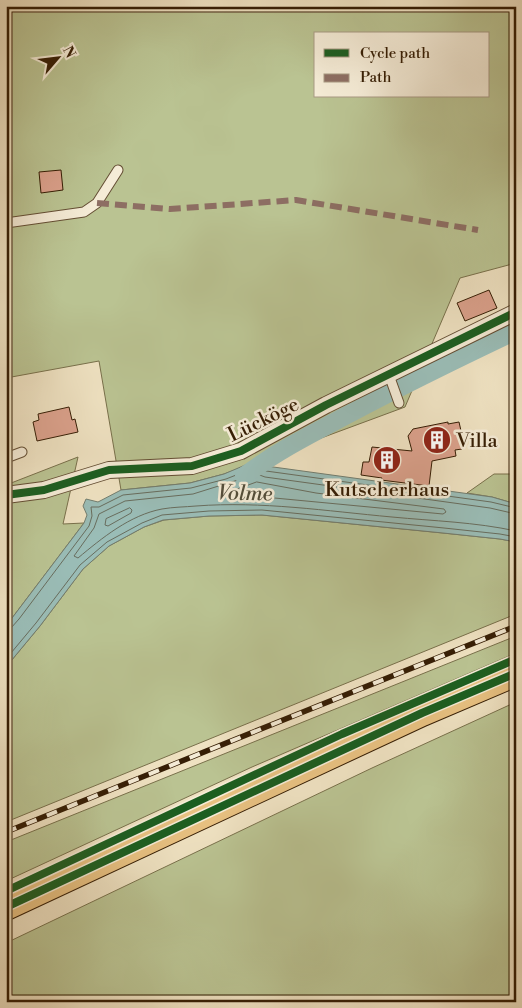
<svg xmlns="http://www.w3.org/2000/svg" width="522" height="1008" font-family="'Libre Bodoni',serif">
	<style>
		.green { fill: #bac392; stroke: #78704b; fill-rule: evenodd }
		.water { fill: #9abdb7; stroke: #727d6f }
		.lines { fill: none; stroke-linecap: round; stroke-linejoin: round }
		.shore { stroke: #686d5e; stroke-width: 1 }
		.canal { stroke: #9abdb7; stroke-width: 18 }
		.building { fill: #dba18c; stroke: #351d04 }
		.lane-casing { stroke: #644e34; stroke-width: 11 }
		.street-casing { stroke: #644e34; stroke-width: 18 }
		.primary-casing { stroke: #351d04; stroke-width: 28 }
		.lane { stroke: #f5ecd7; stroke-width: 9 }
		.street { stroke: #f5ecd7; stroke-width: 16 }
		.primary { stroke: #e8c181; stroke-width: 26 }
		.rail-casing { stroke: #351d04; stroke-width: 5.5 }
		.rail { stroke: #f5ecd7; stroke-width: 4; stroke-dasharray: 11; stroke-linecap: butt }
		.quiet { stroke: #8d6e63; stroke-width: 6; stroke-dasharray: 12 6; stroke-linecap: butt }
		.cycleway-casing { stroke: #f5ecd7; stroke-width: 11 }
		.cycleway { stroke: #1b5e20; stroke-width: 8 }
		.labels { text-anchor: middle; stroke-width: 5; stroke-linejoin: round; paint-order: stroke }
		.street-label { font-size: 20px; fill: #351d04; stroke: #f5ecd7 }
		.poi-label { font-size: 20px; fill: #351d04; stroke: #f5ecd7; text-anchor: start }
		.water-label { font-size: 21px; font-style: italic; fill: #534d3a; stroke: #f5ecd7 }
	</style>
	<rect width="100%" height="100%" fill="#efe2c2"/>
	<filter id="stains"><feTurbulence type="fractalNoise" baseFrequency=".004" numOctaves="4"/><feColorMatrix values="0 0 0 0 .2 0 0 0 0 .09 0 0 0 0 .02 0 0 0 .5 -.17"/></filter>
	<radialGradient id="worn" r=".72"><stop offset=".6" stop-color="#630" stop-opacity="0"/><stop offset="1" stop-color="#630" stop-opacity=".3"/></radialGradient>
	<g class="green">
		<path d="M6,6H516V263L460,278L405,407L224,474L190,483L121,490L99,361L6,378ZM316,34H488V96H316Z"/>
		<polygon points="78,457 63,524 84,523 6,626 6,485"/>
		<polygon points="494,474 515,474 516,504 492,497 467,493"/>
		<polygon points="262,515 443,533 500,539 516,542 516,614 6,822 6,667 40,626 83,569 109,546 144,527 164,520 209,516"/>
		<polygon points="516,636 516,653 252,767 6,881 6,842"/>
		<polygon points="516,702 516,1002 6,1002 6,943 372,768"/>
	</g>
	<polygon class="water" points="262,458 266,466 492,497 516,504 516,542 500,539 443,533 262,515 209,516 163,520 144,527 109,546 83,569 40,626 6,667 6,626 84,523 87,515 83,506 86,499 98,502 121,490 190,483 224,474"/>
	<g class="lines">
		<g class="shore">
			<polygon points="257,482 316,493 444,509 446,512 443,514 264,497 228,497 225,496 227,493"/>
			<polygon points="130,508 132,510 131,513 108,526 105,525 106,519"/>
			<path d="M516,514L490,508L265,477L257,474L193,494L125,501L99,514L94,528L74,556L78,558C102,538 130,515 162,509C173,507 185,507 196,506C262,501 326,511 392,517C433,521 475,522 516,531"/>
			<polyline points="6,629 11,628 19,619 89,526 92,516 91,507 99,507 123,495 191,488 226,479 259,466 266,471 491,502 516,508"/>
			<polyline points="6,659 36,623 80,565 107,542 142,523 162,515 209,511 262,510 444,528 500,534 516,537"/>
		</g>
		<path class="canal" d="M244,476C277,451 313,433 349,414C404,385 459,358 516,331"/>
	</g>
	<g class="building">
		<polygon points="61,170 63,190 41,193 39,172"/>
		<polygon points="489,290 497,308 465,321 457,303"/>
		<polygon points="69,407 72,420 75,419 78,432 37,441 33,422 39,420 38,414"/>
		<polygon points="448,422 448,424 459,422 464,444 462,445 462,449 455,450 456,456 432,461 429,486 381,480 382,478 361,475 363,462 369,462 372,447 412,451 408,436 413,429"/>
	</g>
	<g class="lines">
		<defs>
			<g id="lane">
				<polyline points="6,223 84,212 97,203 118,170"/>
				<polyline points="389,375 399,403"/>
				<polyline points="6,458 22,452"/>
			</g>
			<polyline id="street" points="6,495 44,490 109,470 192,466 241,451 326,405 516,312"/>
			<polyline id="primary" points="6,907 422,713 516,673"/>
		</defs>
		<use href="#lane" class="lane-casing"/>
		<use href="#street" class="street-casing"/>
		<use href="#primary" class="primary-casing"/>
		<use href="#lane" class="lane"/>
		<use href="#street" class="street"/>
		<use href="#primary" class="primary"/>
		<defs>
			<polyline id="rail" points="6,832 516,626"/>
		</defs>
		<use href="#rail" class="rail-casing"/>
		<use href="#rail" class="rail"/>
		<polyline class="quiet" points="97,203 170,209 296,200 478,230"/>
		<defs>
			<g id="cycleway">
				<polyline points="6,495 44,490 109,470 192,466 241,451 326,405 516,312"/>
				<polyline points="6,891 342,734 516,659"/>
				<polyline points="6,907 422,713 516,673"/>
			</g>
		</defs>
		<use href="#cycleway" class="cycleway-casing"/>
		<use href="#cycleway" class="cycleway"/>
	</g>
	<defs>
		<symbol id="building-disc" viewBox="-11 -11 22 22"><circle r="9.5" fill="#8f2418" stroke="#f5ecd7"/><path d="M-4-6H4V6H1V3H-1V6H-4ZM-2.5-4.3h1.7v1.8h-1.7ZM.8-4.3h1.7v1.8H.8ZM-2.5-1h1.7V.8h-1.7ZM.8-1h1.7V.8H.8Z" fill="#fff"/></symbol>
	</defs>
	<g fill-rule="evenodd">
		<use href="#building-disc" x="421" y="424" width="32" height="32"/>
		<use href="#building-disc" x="371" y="444" width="32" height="32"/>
	</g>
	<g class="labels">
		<g class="street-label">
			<text transform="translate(263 419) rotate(-26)" y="7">Lücköge</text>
		</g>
		<g class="poi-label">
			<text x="456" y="447">Villa</text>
			<text x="387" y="496" text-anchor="middle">Kutscherhaus</text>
		</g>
		<g class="water-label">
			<text transform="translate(245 493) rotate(1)" y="7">Volme</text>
		</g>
	</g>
	<rect width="522" height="1008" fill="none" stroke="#efe2c2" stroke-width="25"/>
	<rect x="8" y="8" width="507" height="993" fill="none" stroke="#351d04" stroke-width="2.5"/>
	<rect x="12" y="12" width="497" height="983" fill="none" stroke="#351d04"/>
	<rect x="314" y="32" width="175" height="65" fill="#f5ecd7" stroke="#a89983"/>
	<rect x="324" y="49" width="25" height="8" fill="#1b5e20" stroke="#a89983"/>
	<text x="360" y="58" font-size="15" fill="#351d04">Cycle path</text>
	<rect x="324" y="74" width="25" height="8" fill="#8d6e63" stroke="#a89983"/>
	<text x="360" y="82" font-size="15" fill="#351d04">Path</text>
	<g transform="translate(58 58) rotate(62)" stroke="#f5ecd7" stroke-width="4" paint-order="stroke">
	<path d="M0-4L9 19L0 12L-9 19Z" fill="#351d04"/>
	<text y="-8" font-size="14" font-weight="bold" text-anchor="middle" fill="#351d04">N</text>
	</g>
	<rect width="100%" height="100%" filter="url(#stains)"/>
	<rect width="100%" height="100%" fill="url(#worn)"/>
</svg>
